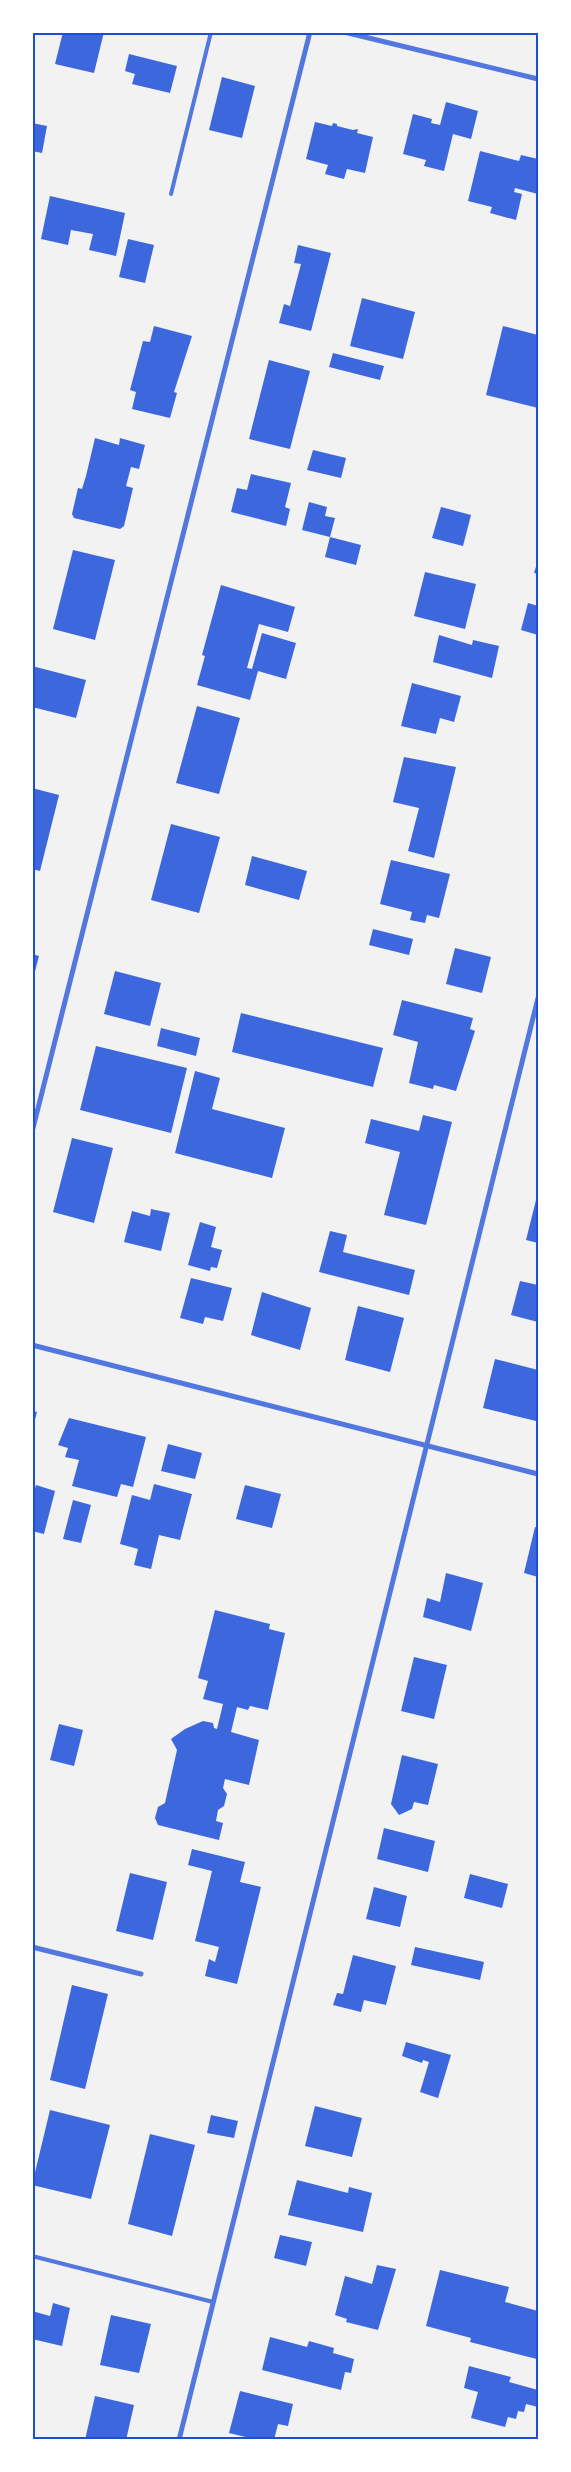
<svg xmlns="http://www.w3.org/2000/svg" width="571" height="2472" font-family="Cabin,sans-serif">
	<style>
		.building { fill: #3d67dc }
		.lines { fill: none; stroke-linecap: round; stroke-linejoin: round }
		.service { stroke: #5277de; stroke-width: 4 }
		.minor { stroke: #5277de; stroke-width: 5 }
		.neatline { fill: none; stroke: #1d4ed8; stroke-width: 2 }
	</style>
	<rect width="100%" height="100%" fill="#f2f2f2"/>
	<g class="building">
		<polygon points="63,32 104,32 94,73 55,64"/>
		<polygon points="129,54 177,66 170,93 132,84 135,74 125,71"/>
		<polygon points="222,77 255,86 242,138 209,130"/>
		<polygon points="446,102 478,111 471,139 453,134 444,171 424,166 426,160 403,154 413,114 432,119 431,123 440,125"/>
		<polygon points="315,122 332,126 333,123 337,124 337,126 353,130 358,129 357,133 373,137 365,173 347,169 344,179 325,174 328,165 306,159"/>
		<polygon points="32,123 47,126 42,153 32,151"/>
		<polygon points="480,151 519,161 521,155 538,159 538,194 515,188 514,192 522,194 516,220 490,213 492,207 468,201"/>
		<polygon points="50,196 125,213 116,256 89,250 93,234 71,230 68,245 41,239"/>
		<polygon points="128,239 154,245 145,283 119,277"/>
		<polygon points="298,245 331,253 311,331 279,323 284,304 290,306 301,264 294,263"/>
		<polygon points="362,298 415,312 403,359 350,346"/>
		<polygon points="154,326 192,336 174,392 177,393 170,418 132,409 136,392 130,390 143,341 150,342"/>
		<polygon points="503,326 538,335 538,408 486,395"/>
		<polygon points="333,353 384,366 380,380 329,367"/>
		<polygon points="269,360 310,371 290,449 249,439"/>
		<polygon points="95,438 119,445 120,438 145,445 139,469 131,467 126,486 133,488 124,526 120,529 74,518 72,514 78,488 82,489 86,476"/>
		<polygon points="313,450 346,458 341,478 307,470"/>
		<polygon points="251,474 291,483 285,507 290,509 286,526 231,512 237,488 247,490"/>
		<polygon points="309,502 327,507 325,516 335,518 330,537 302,530"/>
		<polygon points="441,507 471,515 463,546 432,538"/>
		<polygon points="330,537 361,545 356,565 325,557"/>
		<polygon points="73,550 115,560 95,640 53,629"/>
		<polygon points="538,560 538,574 534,573"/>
		<polygon points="425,572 476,584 465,629 414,616"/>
		<polygon points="221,585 295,607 288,632 259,624 247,668 252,669 262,633 296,643 286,679 258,671 250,700 197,685 205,656 202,655"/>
		<polygon points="528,603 538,606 538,635 521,630"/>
		<polygon points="439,635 472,645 473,640 499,646 492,678 433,662"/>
		<polygon points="32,666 86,680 76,718 32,707"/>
		<polygon points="412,683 461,696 454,722 440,718 436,734 401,726"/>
		<polygon points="197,706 240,718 219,794 176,783"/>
		<polygon points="404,757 456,767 434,858 408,851 419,808 393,802"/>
		<polygon points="32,788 59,795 40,871 32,869"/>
		<polygon points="171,824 220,837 199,913 151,900"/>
		<polygon points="252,856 307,871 299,900 245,885"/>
		<polygon points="391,860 450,874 439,918 427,915 425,923 410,920 412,912 380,904"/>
		<polygon points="373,929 413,939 409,955 369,945"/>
		<polygon points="455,948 491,957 482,993 446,984"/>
		<polygon points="32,954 39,956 33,979 32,979"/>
		<polygon points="115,971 161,983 150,1026 104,1014"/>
		<polygon points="402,1000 473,1018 470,1029 475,1031 456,1091 434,1085 433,1089 409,1083 418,1042 393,1035"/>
		<polygon points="241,1013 383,1048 373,1087 232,1052"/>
		<polygon points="161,1028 200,1038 196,1056 157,1046"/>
		<polygon points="96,1046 187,1068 171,1133 80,1110"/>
		<polygon points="195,1071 220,1078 212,1109 285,1128 272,1178 175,1153"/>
		<polygon points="423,1115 452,1122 426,1225 384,1215 400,1152 365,1143 371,1119 419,1131"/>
		<polygon points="72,1138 113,1148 94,1223 53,1212"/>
		<polygon points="536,1200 538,1200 538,1243 526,1240"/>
		<polygon points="151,1209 170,1213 161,1251 124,1242 132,1211 150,1216"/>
		<polygon points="200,1222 216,1227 211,1247 222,1250 217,1268 211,1267 210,1271 188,1265"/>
		<polygon points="330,1231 347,1235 343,1252 415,1270 409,1295 319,1272"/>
		<polygon points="191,1278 232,1288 223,1321 205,1317 203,1324 180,1318"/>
		<polygon points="520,1281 538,1285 538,1322 511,1315"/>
		<polygon points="262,1292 311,1308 300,1350 251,1335"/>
		<polygon points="358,1306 404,1318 390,1372 345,1360"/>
		<polygon points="495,1359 538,1370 538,1411 536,1421 483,1408"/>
		<polygon points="32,1411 37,1412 33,1427 32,1427"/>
		<polygon points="69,1418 146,1437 133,1487 121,1484 117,1497 72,1486 79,1460 65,1457 68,1448 58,1445"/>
		<polygon points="168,1444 202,1453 195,1479 161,1471"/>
		<polygon points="154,1484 192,1494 180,1540 159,1535 151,1569 134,1565 138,1549 120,1544 132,1495 150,1500"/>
		<polygon points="36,1485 55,1491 44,1534 32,1531 32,1498"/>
		<polygon points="245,1485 281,1494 272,1528 236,1519"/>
		<polygon points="73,1500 91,1505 81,1543 63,1539"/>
		<polygon points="535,1527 538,1528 538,1577 524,1573"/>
		<polygon points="446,1573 483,1583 471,1631 423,1617 427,1598 440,1602"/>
		<polygon points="215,1610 270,1624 269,1629 285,1633 268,1710 250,1706 248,1710 237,1707 231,1732 259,1740 249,1785 225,1779 223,1788 227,1794 224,1806 218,1810 216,1821 223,1823 219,1840 158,1825 155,1818 158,1807 165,1803 177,1750 171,1739 185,1729 203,1721 213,1723 214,1728 217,1729 223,1704 203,1699 208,1681 198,1678"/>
		<polygon points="414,1657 447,1665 434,1719 401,1711"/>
		<polygon points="59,1724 83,1730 74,1766 50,1760"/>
		<polygon points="402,1755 438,1764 428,1805 414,1802 412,1809 399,1815 391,1804"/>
		<polygon points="384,1828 435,1841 428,1872 377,1859"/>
		<polygon points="192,1849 245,1862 240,1882 261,1887 237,1984 205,1976 209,1959 215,1962 219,1947 195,1941 212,1871 188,1865"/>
		<polygon points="130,1873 167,1882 153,1940 116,1931"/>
		<polygon points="470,1874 508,1884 502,1908 464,1898"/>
		<polygon points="374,1887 407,1896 400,1927 366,1919"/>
		<polygon points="415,1947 484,1962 480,1980 411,1965"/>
		<polygon points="353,1955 396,1966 386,2005 364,2000 361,2012 333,2005 337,1993 343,1994"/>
		<polygon points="72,1985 108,1994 85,2089 50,2080"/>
		<polygon points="406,2042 451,2055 438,2098 420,2092 429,2062 423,2060 422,2063 402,2056"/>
		<polygon points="315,2106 362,2118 352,2157 305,2146"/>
		<polygon points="50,2110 110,2125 91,2199 32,2185"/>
		<polygon points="211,2115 238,2121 234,2138 207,2133"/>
		<polygon points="150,2134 195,2145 172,2236 128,2224"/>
		<polygon points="297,2180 348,2193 349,2187 372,2193 363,2232 288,2215"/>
		<polygon points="280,2235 312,2242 306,2266 274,2258"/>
		<polygon points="377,2265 396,2269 378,2330 346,2322 347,2319 335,2315 345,2276 372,2284"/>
		<polygon points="440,2270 509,2287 505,2302 538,2311 537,2359 470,2342 471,2338 426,2326"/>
		<polygon points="53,2303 70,2308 62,2346 32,2339 32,2311 50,2316"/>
		<polygon points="111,2315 151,2324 139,2373 100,2365"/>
		<polygon points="270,2337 307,2347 309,2341 334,2348 333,2353 354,2359 351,2373 345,2372 341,2390 262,2370"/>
		<polygon points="469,2366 511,2377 509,2382 538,2390 538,2407 526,2404 524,2412 518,2411 516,2419 508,2417 505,2427 471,2418 478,2392 464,2388"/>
		<polygon points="240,2391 293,2404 288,2426 278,2424 274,2440 258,2440 229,2433"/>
		<polygon points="95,2396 134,2405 126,2440 85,2440"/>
	</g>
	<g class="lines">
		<g class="service">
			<polyline points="171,194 211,32"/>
			<polyline points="32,2256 213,2302"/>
		</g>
		<g class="minor">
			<polyline points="344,32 538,79"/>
			<polyline points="32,1132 310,32"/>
			<polyline points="32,1345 538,1474"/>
			<polyline points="32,1947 141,1974"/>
			<polyline points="179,2440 538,998"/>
		</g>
	</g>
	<rect width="571" height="2472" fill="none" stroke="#ffffff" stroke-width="68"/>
	<rect x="34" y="34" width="503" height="2404" class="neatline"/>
</svg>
